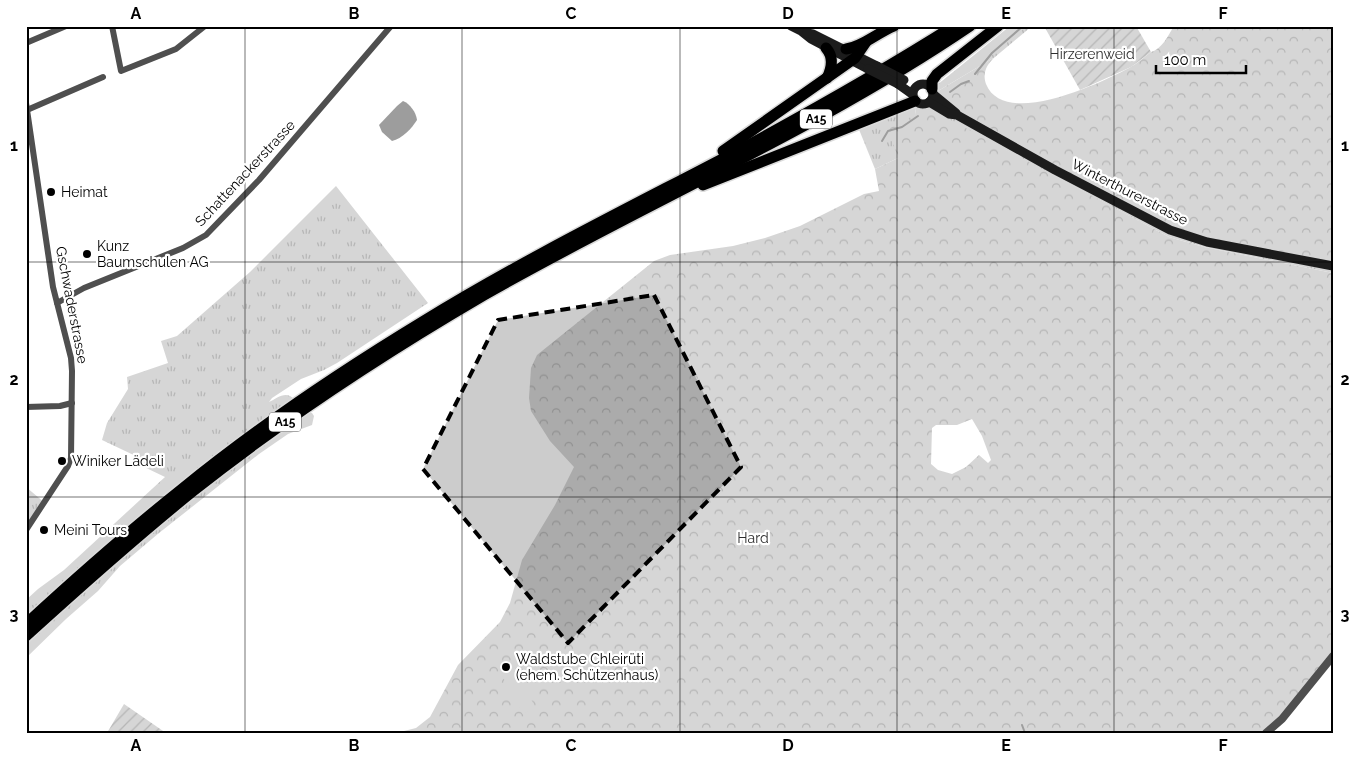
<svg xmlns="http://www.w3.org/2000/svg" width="1359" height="759" font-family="Raleway,sans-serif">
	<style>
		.grass { fill: url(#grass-tufts) }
		.forest { fill: url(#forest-crowns); fill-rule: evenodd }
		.garden { fill: url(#garden-furrows) }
		.pitch { fill: #d6d6d6 }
		.water { fill: #9d9d9d }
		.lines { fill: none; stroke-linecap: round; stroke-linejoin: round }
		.stream { stroke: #9d9d9d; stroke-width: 2 }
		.motorway-casing { stroke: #dbdbdb; stroke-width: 14 }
		.minor { stroke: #4f4f4f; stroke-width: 6 }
		.tertiary { stroke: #4f4f4f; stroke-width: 8 }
		.secondary { stroke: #1c1c1c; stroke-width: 9 }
		.motorway { stroke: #000; stroke-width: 11 }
		.secondary-bridge { stroke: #1c1c1c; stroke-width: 9 }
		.marked { fill: #000; fill-opacity: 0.2; stroke: #000; stroke-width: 4; stroke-dasharray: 10 6; stroke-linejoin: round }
		.grid { fill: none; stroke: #000; stroke-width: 1; stroke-opacity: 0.55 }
		.poi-dot { fill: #000; stroke: #fff; stroke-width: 2 }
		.labels { text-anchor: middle; stroke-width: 4.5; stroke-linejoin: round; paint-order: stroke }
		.shield { fill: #fff; stroke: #4c4c4c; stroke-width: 1 }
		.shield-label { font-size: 12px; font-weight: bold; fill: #000 }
		.park-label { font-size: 14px; fill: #2d2d2d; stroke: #fff }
		.street-label { font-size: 14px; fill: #000; stroke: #fff }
		.poi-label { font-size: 14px; fill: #000; stroke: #fff; text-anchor: start }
		.neatline { fill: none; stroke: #000; stroke-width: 2 }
		.grid-label { font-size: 16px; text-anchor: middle; font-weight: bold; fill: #000 }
	</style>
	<defs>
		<pattern id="grass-tufts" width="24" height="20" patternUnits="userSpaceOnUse" patternTransform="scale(1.25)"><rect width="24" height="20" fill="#d6d6d6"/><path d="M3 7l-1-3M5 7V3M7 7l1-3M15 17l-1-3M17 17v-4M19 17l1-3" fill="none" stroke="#b6b6b6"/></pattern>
		<pattern id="forest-crowns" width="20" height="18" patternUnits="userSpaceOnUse" patternTransform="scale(1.25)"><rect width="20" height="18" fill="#d6d6d6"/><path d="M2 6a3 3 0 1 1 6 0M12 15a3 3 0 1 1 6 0" fill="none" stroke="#b6b6b6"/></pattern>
		<pattern id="garden-furrows" width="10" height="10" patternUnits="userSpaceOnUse" patternTransform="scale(1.25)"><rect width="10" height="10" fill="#d6d6d6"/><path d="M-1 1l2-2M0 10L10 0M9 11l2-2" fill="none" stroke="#b6b6b6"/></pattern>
	</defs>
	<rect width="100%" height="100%" fill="#fff"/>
	<g class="grass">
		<polygon points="1010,26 1032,26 995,57 933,94 1333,266 1333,273 1204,247 1169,237 926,108 926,103 932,97 932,89"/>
		<polygon points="916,106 915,115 898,158 875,169 858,127"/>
		<path d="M336,186L428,303L337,363L324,370L301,379L272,398L269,402C277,398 286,390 294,399L26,616V600L38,589L64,570L165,477L140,465L142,459L102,440L107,423L128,389L127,377L168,363L161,341L177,336L250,272Z"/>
		<path d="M309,412L312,413L314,416L312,425L288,434L259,454L159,533L120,566L98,591L66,619L26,658V645C113,559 209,482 309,412Z"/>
		<polygon points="26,487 45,503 26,530"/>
	</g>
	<g class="forest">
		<path d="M1174,26H1333V266L1194,239L998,139L933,94L995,57C987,64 982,73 986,84C1004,129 1101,83 1129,68C1137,64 1144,57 1151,52C1162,49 1168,36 1174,26Z"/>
		<path d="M916,106L930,109L1169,237L1204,247L1333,273V656L1266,733H396L416,728L430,717L458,665L500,622L510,603L522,560L555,505L574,467L550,441L531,411L529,398L531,368L537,355L654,261L670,255L733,246L765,238L800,226L864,194L879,191L875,169L898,158L888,128L915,115ZM972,419L982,436L991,460L988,463L979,455L966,467L952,474L938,470L931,464L932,428L936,425H957Z"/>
	</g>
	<g class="garden">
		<polygon points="1044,26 1136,26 1151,52 1131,67 1080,90"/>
		<polygon points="124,704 166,733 107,733"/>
	</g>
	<polygon class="pitch" points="515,667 535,707 523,714 501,674"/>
	<path class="water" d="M403,101C410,104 416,112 417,120C412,128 402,139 392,141L382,132L379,125L397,106Z"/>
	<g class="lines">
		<g class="stream">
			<polyline points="975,74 992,53 1023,26"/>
			<polyline points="950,92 961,84 969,81"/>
			<polyline points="882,141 888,131 902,127 918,116"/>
			<polyline points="1022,725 1025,733"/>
		</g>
		<defs>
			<g id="motorway">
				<path d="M826,48C834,57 832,68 827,78"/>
				<path d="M846,49C862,47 877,33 894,26"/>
				<polyline points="932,89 932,81 937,74 998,26"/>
				<polyline points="723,151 855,58 866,42"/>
				<polyline points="703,185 915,101"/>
				<path d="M26,624C77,577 128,532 182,489C258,427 340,372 424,321C528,257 639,203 747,146C817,108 886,69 954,26"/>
				<path d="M26,636C81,586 136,537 193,491C285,418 383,354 484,295C645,203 817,130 970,26"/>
			</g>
		</defs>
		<use href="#motorway" class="motorway-casing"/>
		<g class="minor">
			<polyline points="112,26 121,71 176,49 205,26"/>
			<polyline points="26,43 66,26"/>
			<polyline points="26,103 53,287 71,358 72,371 71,458 68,466 26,530"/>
			<polyline points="27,110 103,77"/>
			<polyline points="57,303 84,288 183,248 206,235 259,180 391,26"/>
			<polyline points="26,407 60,406 72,403"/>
		</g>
		<polyline class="tertiary" points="1266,733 1282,719 1333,656"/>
		<g class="secondary">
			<polyline points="791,26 801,31 811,39 868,69"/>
			<polyline points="807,33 813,34 877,66"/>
			<circle cx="923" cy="94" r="10"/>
			<polyline points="898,84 912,94"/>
			<polyline points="933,94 956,113"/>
			<polyline points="929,102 949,114 957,115 1055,170 1170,230 1207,242 1333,266"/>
		</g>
		<use href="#motorway" class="motorway"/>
		<g class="secondary-bridge">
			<polyline points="877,66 904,80"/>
			<polyline points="868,69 898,84"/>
		</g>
	</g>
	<path class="marked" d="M654,295L741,467L568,643L423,469L498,320Z"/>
	<path class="grid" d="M245,26V733M462,26V733M680,26V733M897,26V733M1114,26V733M26,262H1333M26,497H1333"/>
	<g class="poi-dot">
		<circle cx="51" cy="192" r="5"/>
		<circle cx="87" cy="254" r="5"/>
		<circle cx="62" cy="461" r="5"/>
		<circle cx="44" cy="530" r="5"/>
		<circle cx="506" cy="667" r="5"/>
	</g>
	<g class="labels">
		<g class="shield">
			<rect x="800" y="109.5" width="32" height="19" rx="4"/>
			<rect x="269" y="412.5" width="32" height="19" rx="4"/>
		</g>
		<g class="shield-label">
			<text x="816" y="123">A15</text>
			<text x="285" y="426">A15</text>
		</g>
		<g class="park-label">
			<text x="1092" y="59">Hirzerenweid</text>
			<text x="753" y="543">Hard</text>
		</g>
		<g class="street-label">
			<text transform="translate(245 173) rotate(-47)" y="5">Schattenackerstrasse</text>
			<text transform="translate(1130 192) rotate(27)" y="5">Winterthurerstrasse</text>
			<text transform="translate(72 305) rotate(79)" y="5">Gschwaderstrasse</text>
		</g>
		<g class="poi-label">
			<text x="61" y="197">Heimat</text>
			<text x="97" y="251">Kunz<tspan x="97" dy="16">Baumschulen AG</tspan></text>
			<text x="72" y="466">Winiker Lädeli</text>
			<text x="54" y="535">Meini Tours</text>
			<text x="516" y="664">Waldstube Chleirüti<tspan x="516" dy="16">(ehem. Schützenhaus)</tspan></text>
		</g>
	</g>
	<rect width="1359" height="759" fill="none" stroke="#ffffff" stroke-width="55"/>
	<path d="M1156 65v8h90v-8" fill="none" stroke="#000000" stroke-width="2.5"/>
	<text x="1164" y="65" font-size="15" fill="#000000" stroke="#ffffff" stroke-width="4" paint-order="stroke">100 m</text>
	<rect x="28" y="28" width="1304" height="704" class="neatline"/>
	<g class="grid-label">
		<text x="136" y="19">A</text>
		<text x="354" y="19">B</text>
		<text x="571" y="19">C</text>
		<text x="788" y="19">D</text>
		<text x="1006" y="19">E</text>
		<text x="1223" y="19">F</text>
		<text x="14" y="151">1</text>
		<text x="1345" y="151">1</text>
		<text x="14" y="385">2</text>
		<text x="1345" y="385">2</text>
		<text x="14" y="620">3</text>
		<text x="1345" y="620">3</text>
		<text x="136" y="751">A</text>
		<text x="354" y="751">B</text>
		<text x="571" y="751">C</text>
		<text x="788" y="751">D</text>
		<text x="1006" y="751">E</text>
		<text x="1223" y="751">F</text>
	</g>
</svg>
